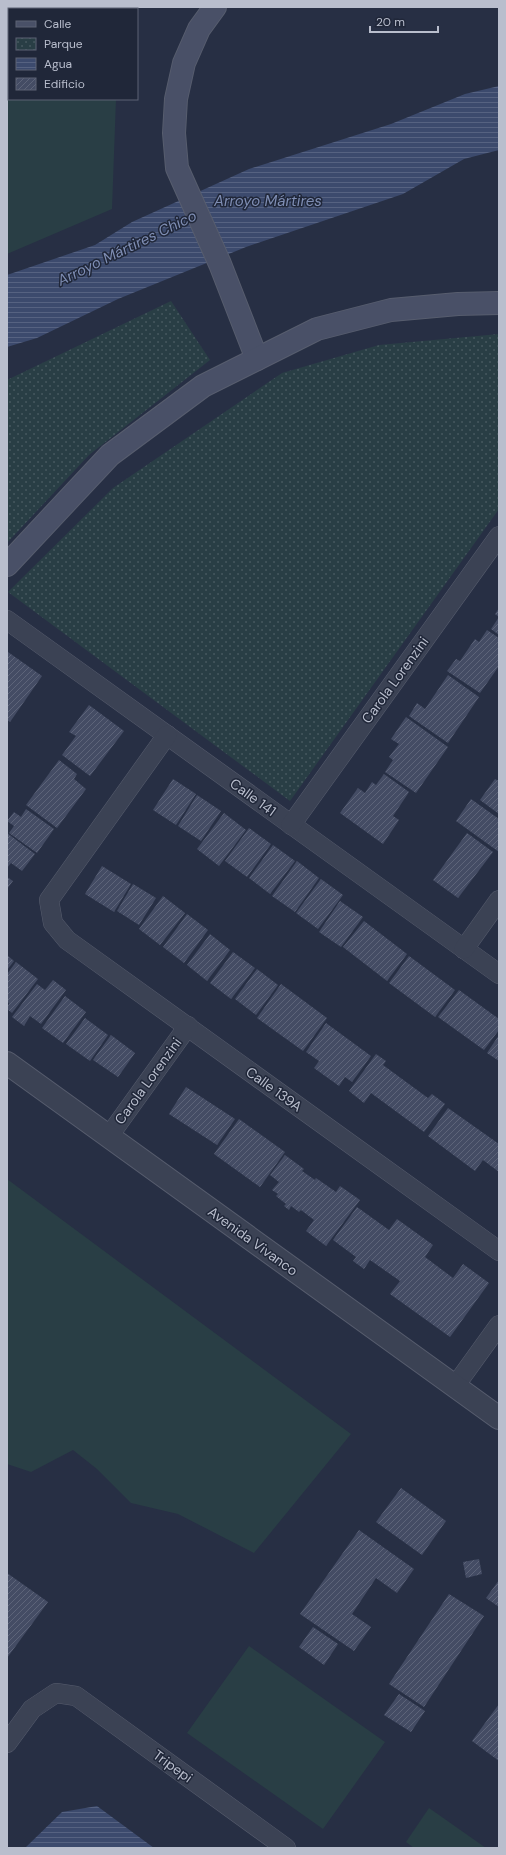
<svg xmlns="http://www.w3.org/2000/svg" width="506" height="1855" font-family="'DM Sans',sans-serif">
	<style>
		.green { fill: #293e45 }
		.park { fill: url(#park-dots) }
		.water { fill: url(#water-rules) }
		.building { fill: url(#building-hatch) }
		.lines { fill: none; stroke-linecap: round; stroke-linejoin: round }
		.minor-casing { stroke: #575d6e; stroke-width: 20 }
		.tertiary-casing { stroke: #575d6e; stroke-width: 24 }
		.secondary-casing { stroke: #575d6e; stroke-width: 24 }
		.minor { stroke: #3b4254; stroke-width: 19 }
		.tertiary { stroke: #3b4254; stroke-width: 22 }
		.secondary { stroke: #495067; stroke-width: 22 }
		.labels { text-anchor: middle; stroke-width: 3; stroke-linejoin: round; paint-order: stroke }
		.street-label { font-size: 14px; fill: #b9becd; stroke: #202739 }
		.water-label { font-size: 15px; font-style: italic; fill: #7f8eb4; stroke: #202739 }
	</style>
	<defs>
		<pattern id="park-dots" width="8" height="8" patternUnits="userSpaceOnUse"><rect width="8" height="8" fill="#293e45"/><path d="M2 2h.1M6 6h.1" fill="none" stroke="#46585f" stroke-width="1.8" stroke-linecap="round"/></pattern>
		<pattern id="water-rules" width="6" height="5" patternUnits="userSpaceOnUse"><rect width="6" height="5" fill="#3c4a6d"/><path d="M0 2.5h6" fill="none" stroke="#566281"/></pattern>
		<pattern id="building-hatch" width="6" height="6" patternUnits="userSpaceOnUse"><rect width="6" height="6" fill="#444c64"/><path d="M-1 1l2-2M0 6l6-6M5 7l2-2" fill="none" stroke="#5d6479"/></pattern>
	</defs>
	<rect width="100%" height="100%" fill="#272f44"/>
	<g class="green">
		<polygon points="7,7 119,7 119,9 9,9 9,99 116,99 112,209 7,254"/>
		<polygon points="7,1179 351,1434 254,1553 178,1514 131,1503 97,1469 73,1450 31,1472 7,1464"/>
		<polygon points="249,1646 385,1742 323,1829 187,1733"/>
		<polygon points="429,1808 486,1848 414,1848 406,1842"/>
	</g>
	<g class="park">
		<polygon points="171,301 210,360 89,455 7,543 7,380"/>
		<polygon points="499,334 499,509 290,801 8,592 113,488 282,373 379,345"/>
	</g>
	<g class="water">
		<polygon points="499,86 499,150 464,159 403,194 246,247 118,299 37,338 7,347 7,275 95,245 132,222 249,169 391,124 465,94"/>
		<polygon points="97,1806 154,1848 25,1848 62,1812"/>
	</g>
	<g class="building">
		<polygon points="499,608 499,635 491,629 499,617 495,614"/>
		<polygon points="487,630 499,638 499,666 480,693 447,671 456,659 460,661 475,639 479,642"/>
		<polygon points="8,652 42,676 10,722 7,720"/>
		<polygon points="448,675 479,697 448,743 409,716 417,703 425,709"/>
		<polygon points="89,705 124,731 90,776 62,755 76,736 69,732"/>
		<polygon points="406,717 448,747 416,793 385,772 393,760 389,757 399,744 391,739"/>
		<polygon points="59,760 77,774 74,779 86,789 57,828 26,805"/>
		<polygon points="384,774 409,792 393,816 399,820 383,844 340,813 358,788 365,793 372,782 376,785"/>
		<polygon points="173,779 196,794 176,825 153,810"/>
		<polygon points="495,779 499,781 499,814 480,800"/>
		<polygon points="197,795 221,811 201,841 178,826"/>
		<polygon points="471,799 499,819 499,852 456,821"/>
		<polygon points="26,809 54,829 37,853 9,833 14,826 7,821 14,812 21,817"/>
		<polygon points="224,813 246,830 219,866 197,849"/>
		<polygon points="249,828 271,844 247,877 225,861"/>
		<polygon points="7,833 35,854 22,871 11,863 7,868"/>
		<polygon points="467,833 493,852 458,898 433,880"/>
		<polygon points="273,845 295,861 270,894 249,878"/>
		<polygon points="297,861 319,878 295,912 272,896"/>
		<polygon points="102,866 131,884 114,912 85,894"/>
		<polygon points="7,877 13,881 7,889"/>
		<polygon points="321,879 343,895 318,929 296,913"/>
		<polygon points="133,884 156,898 139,925 117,911"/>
		<polygon points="163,896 185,913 160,945 139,929"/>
		<polygon points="340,901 363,917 341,947 319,932"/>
		<polygon points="187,914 208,930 184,963 163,947"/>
		<polygon points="364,921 407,954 387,981 343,947"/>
		<polygon points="210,934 230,950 207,981 187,965"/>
		<polygon points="233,952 255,968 231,999 210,983"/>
		<polygon points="7,955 14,961 7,970"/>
		<polygon points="409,956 455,990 435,1017 389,983"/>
		<polygon points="16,962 38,979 12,1013 7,1009 9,1003 7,1002 7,974"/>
		<polygon points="257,969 278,985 256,1015 235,999"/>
		<polygon points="53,980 66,990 41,1024 30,1016 24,1026 12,1017 37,984 45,990"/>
		<polygon points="281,984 327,1018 303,1051 257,1018"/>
		<polygon points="459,990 499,1019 499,1030 484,1050 438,1017"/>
		<polygon points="65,996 86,1012 63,1043 42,1028"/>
		<polygon points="85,1018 108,1035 90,1061 66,1044"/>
		<polygon points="326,1023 371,1056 352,1082 345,1077 339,1086 314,1068 319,1061 306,1052"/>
		<polygon points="111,1035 135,1053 118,1077 93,1060"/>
		<polygon points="499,1035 499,1061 487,1053"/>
		<polygon points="376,1054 386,1061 383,1065 428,1098 432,1094 445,1104 424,1132 371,1093 364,1103 349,1091"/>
		<polygon points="186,1087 235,1119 217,1145 169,1114"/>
		<polygon points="448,1108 499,1144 499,1172 483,1160 475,1171 428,1136"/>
		<polygon points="239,1119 285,1152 260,1187 214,1154"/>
		<polygon points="285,1155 304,1169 302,1171 315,1180 316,1178 336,1192 340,1186 360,1200 326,1246 306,1231 314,1220 301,1210 299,1212 291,1206 289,1210 284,1206 286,1204 276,1196 278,1194 272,1190 279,1182 270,1175"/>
		<polygon points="357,1207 389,1230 397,1219 433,1245 425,1257 453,1278 463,1264 489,1283 450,1337 390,1294 400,1281 370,1260 364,1269 353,1261 356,1257 333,1240"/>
		<polygon points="401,1488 446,1521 422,1555 376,1522"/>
		<polygon points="359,1530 414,1569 397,1593 376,1578 352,1614 371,1627 354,1651 300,1614"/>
		<polygon points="479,1559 482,1574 466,1578 463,1562"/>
		<polygon points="7,1573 48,1602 7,1658"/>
		<polygon points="499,1580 499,1607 486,1598"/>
		<polygon points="449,1594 484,1616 424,1707 389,1684"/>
		<polygon points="313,1627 338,1644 324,1665 299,1647"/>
		<polygon points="399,1694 425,1711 411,1732 384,1715"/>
		<polygon points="499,1704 499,1761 472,1741"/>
	</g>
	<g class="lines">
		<defs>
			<g id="minor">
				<polyline points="7,620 499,974"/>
				<polyline points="167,735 49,900 53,923 67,940 499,1251"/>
				<polyline points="291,825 499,536"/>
				<polyline points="464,949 499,900"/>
				<polyline points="109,1136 188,1026"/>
				<polyline points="455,1386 499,1325"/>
				<polyline points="7,1743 32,1709 56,1693 76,1696 286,1848"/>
			</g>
			<polyline id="tertiary" points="7,1063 499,1418"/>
			<g id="secondary">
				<polyline points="215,7 199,29 184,63 176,99 174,133 177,168 220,264 257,359"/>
				<polyline points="7,565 110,455 203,386 317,329 391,310 458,304 499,303"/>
			</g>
		</defs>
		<use href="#minor" class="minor-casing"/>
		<use href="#tertiary" class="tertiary-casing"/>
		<use href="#secondary" class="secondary-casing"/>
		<use href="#minor" class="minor"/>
		<use href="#tertiary" class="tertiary"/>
		<use href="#secondary" class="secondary"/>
	</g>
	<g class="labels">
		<g class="street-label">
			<text transform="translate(395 680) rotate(-54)" y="5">Carola Lorenzini</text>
			<text transform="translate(253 797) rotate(36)" y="5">Calle 141</text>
			<text transform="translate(148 1081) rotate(-54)" y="5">Carola Lorenzini</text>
			<text transform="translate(274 1089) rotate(36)" y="5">Calle 139A</text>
			<text transform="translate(253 1241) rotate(36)" y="5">Avenida Vivanco</text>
			<text transform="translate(173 1766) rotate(36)" y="5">Tripepi</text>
		</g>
		<g class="water-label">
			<text x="268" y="206">Arroyo Mártires</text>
			<text transform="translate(127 248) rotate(-26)" y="5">Arroyo Mártires Chico</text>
		</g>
	</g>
	<rect width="506" height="1855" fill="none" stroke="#b9becd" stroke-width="16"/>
	<rect x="8" y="8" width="130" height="92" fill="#202739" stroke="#5d6374"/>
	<rect x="16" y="21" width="20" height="6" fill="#495067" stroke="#5d6374"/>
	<text x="44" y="28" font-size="12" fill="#b9becd">Calle</text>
	<rect x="16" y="38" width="20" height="12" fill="url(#park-dots)" stroke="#5d6374"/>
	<text x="44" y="48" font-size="12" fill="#b9becd">Parque</text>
	<rect x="16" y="58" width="20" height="12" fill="url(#water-rules)" stroke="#5d6374"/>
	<text x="44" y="68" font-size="12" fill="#b9becd">Agua</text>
	<rect x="16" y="78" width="20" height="12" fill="url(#building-hatch)" stroke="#5d6374"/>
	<text x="44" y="88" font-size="12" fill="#b9becd">Edificio</text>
	<path d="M370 26v6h68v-6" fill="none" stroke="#b9becd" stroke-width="2"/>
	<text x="376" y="26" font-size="12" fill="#b9becd" stroke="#202739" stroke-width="3" paint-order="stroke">20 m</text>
</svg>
